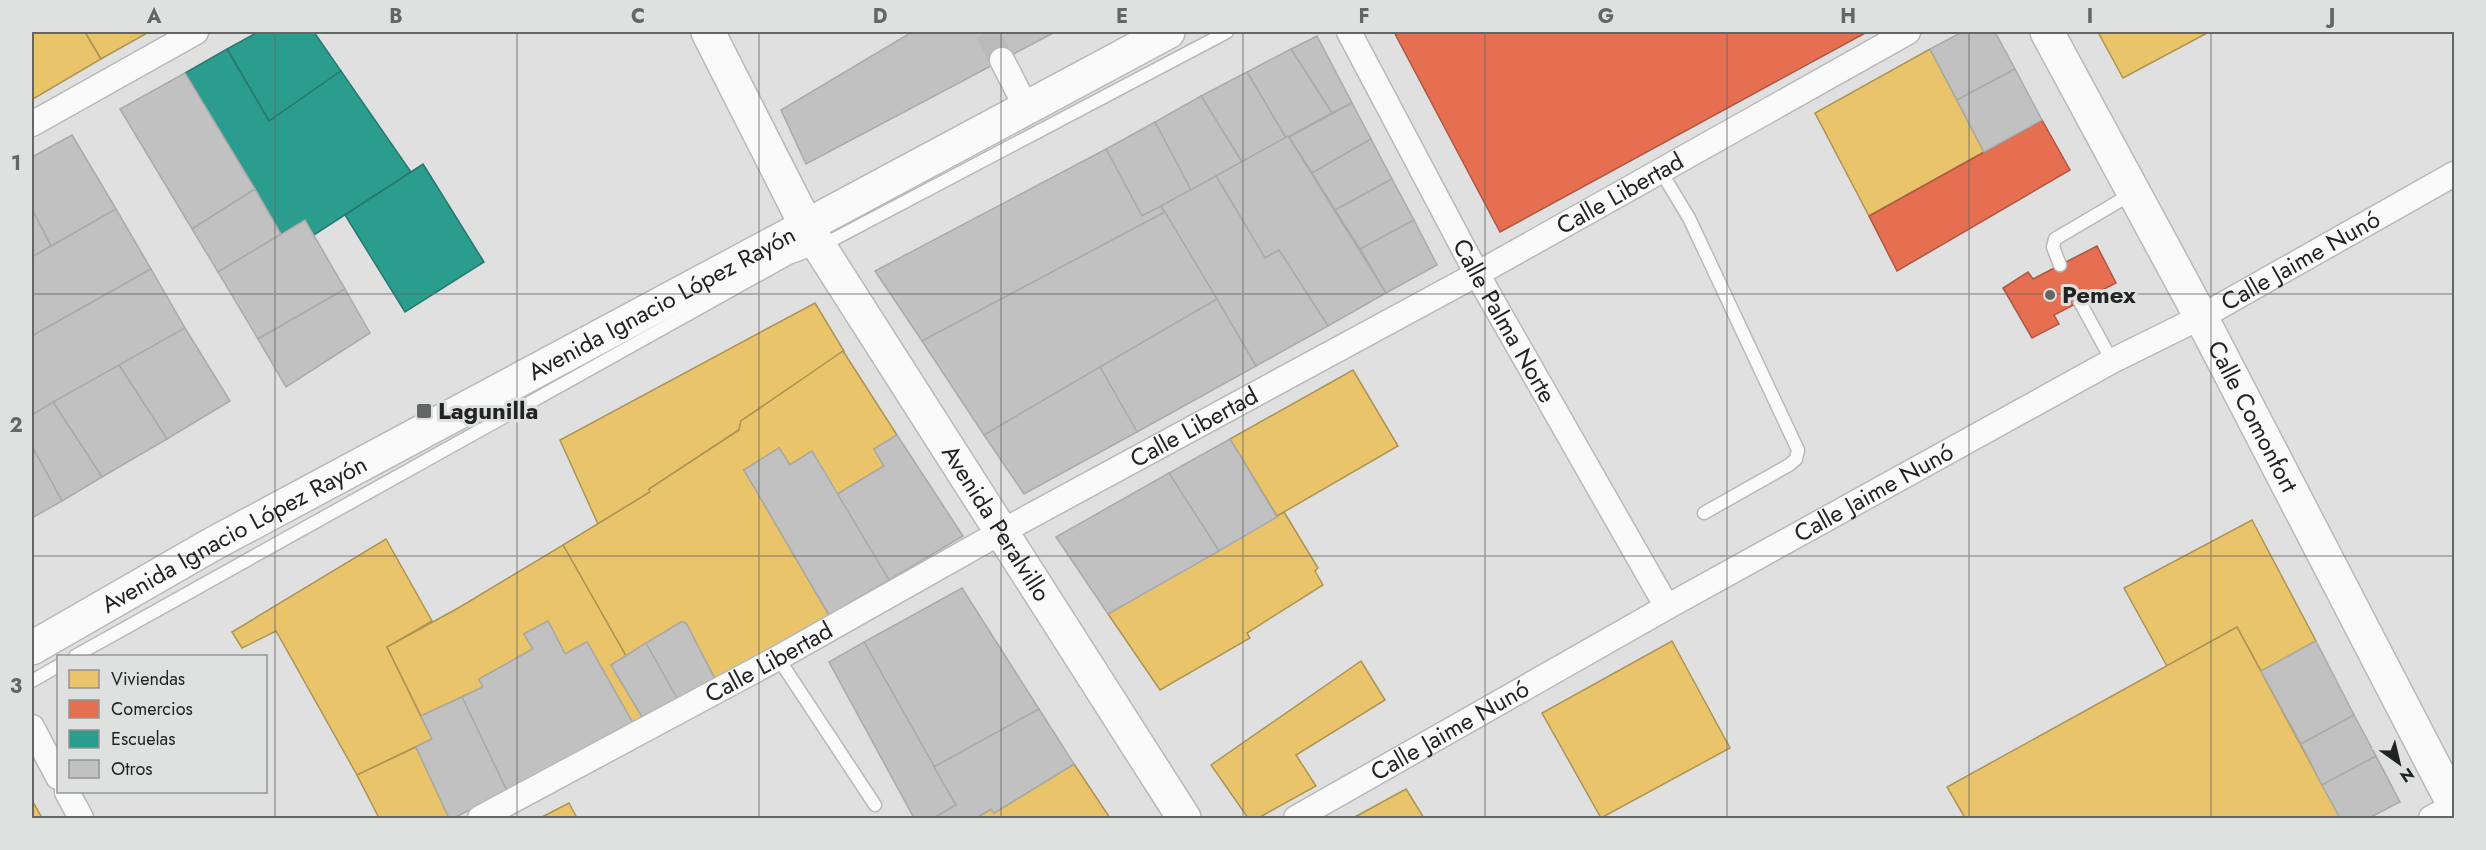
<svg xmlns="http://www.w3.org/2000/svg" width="2486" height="850" font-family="Jost,sans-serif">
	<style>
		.homes { fill: #e9c46a; stroke: #ad9455; stroke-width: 1.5 }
		.shops { fill: #e76f51; stroke: #ac5843; stroke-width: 1.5 }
		.schools { fill: #2a9d8f; stroke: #28786f; stroke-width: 1.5 }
		.building { fill: #c0c1c0; stroke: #a9aaaa; stroke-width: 1.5 }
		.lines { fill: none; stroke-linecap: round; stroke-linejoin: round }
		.street-tunnel { stroke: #b9bab9; stroke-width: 24; stroke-dasharray: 24 12; stroke-linecap: butt }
		.lane-casing { stroke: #b8b9b8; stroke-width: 15 }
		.street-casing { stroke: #b8b9b8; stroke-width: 27 }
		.secondary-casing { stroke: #b8b9b8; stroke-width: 36 }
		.primary-casing { stroke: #b8b9b8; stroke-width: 36 }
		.lane { stroke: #fafafa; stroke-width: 12 }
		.street { stroke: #fafafa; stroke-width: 24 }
		.secondary { stroke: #fafafa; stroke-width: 33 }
		.primary { stroke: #fafafa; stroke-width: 33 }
		.grid { fill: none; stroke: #646565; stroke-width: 1.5; stroke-opacity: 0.55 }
		.poi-dot { fill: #646565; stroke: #dee1df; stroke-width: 2 }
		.labels { text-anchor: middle; stroke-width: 6; stroke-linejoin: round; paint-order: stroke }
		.street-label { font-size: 24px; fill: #222323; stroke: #dee1df }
		.poi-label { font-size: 24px; font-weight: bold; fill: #222323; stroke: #dee1df; text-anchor: start }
		.neatline { fill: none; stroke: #646565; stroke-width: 2 }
		.grid-label { font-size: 20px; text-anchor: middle; font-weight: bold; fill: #646565 }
	</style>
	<rect width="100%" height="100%" fill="#dfe0df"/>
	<g class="homes">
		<polygon points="32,32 85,32 101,59 33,99"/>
		<polygon points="85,32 149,32 101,59"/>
		<polygon points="2098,32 2209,32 2123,78"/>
		<polygon points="1930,49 1984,152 1869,216 1815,113"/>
		<polygon points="815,303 844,351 741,421 739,430 649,489 650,492 598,524 560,440"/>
		<polygon points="843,351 897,435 874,449 884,466 836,495 812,451 790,465 779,448 744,470 829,615 717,683 686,623 681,622 626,656 563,545 650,492 649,489 739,430 741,421"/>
		<polygon points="1353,370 1398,446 1277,516 1230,439"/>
		<polygon points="1284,512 1318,568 1315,571 1323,585 1247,633 1250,638 1160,690 1108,614"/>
		<polygon points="2252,520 2316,641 2261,671 2237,627 2167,666 2124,588"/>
		<polygon points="386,539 432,621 387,647 432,739 357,775 276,631 242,648 232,632"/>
		<polygon points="563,545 626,656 611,665 644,720 634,725 587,642 565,654 548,621 524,634 533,649 479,679 483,687 421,716 387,647 460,607"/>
		<polygon points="2237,627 2340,818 1965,818 1947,787"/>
		<polygon points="1672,641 1730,748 1601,818 1542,713"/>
		<polygon points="1361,661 1385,700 1296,755 1316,786 1258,818 1248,818 1211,765"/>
		<polygon points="416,747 449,818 379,818 357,775"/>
		<polygon points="1074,764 1110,818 976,818 991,809 994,813"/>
		<polygon points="1406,789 1424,818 1353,818"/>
		<polygon points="32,800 42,818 32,818"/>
		<polygon points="569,803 577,818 540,818"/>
	</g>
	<g class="shops">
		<polygon points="1394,32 1867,32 1500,232"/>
		<polygon points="2042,120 2070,170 1897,271 1869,216"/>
		<polygon points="2097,246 2116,283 2054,315 2059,324 2032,338 2003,288 2028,272 2033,279"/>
	</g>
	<g class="schools">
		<polygon points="258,32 314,32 341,71 269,121 227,49"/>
		<polygon points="227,49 269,121 341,71 411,172 314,235 305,220 281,234 185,73"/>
		<polygon points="423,164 484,262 405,312 345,215"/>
	</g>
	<g class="building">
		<polygon points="912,32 1055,32 806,164 781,110"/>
		<polygon points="1962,32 1995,32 2015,69 1957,100 1930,49"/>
		<polygon points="1317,36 1352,103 1332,113 1291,49"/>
		<polygon points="1291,49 1332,113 1286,138 1247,72"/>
		<polygon points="2015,69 2042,120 1984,152 1957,100"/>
		<polygon points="1247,72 1286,138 1242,162 1201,96"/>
		<polygon points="185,73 255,189 192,229 120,109"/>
		<polygon points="1201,96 1242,162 1191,190 1155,122"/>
		<polygon points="1352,103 1371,139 1312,173 1289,137"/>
		<polygon points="1155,122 1191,190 1142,216 1106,149"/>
		<polygon points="72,135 116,209 51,246 32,209 32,157"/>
		<polygon points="1288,136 1386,293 1328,326 1279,250 1265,258 1216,176"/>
		<polygon points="1371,139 1392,179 1335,210 1312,173"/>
		<polygon points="1106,149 1142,216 1161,206 1165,212 922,341 875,271"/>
		<polygon points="1216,176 1265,258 1279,250 1328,326 1256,366 1161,206"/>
		<polygon points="1392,179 1414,220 1360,249 1335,210"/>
		<polygon points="255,189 281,234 218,272 192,229"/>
		<polygon points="32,209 51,246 32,257"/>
		<polygon points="116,209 151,269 32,336 32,257"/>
		<polygon points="1165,212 1217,299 984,435 922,341"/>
		<polygon points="305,220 345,289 258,339 218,272"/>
		<polygon points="1414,220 1437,265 1386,293 1360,249"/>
		<polygon points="151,269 185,328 32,415 32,336"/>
		<polygon points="345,289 370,333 286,387 258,339"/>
		<polygon points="1217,299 1256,366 1137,432 1100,367"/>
		<polygon points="185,328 230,401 167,439 119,365"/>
		<polygon points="119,365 167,439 102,477 53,402"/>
		<polygon points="1100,367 1137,432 1024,494 984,435"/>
		<polygon points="53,402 102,477 62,501 32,446 32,415"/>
		<polygon points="897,435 963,536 889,580 836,495 884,466 874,449"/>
		<polygon points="1230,439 1277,517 1219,551 1169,473"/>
		<polygon points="32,446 62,501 32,518"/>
		<polygon points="779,448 790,465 812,451 889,580 829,615 744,470"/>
		<polygon points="1169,473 1219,551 1108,614 1056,537"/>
		<polygon points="962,588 1039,709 934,767 864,642"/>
		<polygon points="548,621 565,654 587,642 634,725 507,791 462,697 483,687 479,679 533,649 524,634"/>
		<polygon points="681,622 686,623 717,683 679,702 646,643"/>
		<polygon points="2316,641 2354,715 2301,744 2261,671"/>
		<polygon points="864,642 956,805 934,818 914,818 829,662"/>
		<polygon points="646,643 679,702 644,720 611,665"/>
		<polygon points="462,697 507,791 454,818 449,818 416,747 432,739 421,716"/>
		<polygon points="1039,709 1074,764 994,813 991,809 976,818 938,818 937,816 956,805 934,767"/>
		<polygon points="2354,715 2376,756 2322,785 2301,744"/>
		<polygon points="2376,756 2400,802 2369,818 2340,818 2322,785"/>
	</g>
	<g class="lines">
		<polyline class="street-tunnel" points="987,32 1002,60"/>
		<defs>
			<g id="lane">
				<polyline points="1660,170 1689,218 1798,450 1796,459 1789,465 1704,513"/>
				<polyline points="2060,265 2053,247 2055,239 2133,193"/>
				<polyline points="2080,302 2112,361"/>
				<polyline points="75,656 789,258 819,247 1227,32"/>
				<polyline points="778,658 875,805"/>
				<polyline points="32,681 58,666"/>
			</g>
			<g id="street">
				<path id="s1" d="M1349,32L1477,274L1667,607"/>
				<polyline points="1002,60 1026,107"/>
				<polyline points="32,124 196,32"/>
				<polyline points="32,727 58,777"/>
				<polyline points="67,792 81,818"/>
				<path id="s2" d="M480,818L778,658L1001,532L1477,274L1908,32"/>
				<path id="s3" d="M1296,818L1667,607L2112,361L2201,317L2454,174"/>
				<polyline points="2431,818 2454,806"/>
			</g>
			<g id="secondary">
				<path id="s4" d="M708,32L807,227L1184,818"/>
				<path id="s5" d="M2047,32L2201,317L2454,805"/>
			</g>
			<g id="primary">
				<path id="s6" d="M32,648L211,545L1168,32"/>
			</g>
		</defs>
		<use href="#lane" class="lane-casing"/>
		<use href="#street" class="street-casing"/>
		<use href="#secondary" class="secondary-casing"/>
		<use href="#primary" class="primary-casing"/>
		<use href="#lane" class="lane"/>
		<use href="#street" class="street"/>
		<use href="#secondary" class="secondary"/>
		<use href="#primary" class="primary"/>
	</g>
	<path class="grid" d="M275,32V818M517,32V818M759,32V818M1001,32V818M1243,32V818M1485,32V818M1727,32V818M1969,32V818M2211,32V818M32,294H2454M32,556H2454"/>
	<g class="poi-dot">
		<circle cx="2050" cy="295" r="6"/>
		<rect x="416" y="403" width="16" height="16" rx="3"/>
	</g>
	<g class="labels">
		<g class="street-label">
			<text dy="8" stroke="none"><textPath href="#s2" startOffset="1300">Calle Libertad</textPath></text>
			<text dy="8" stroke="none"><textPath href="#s3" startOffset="1149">Calle Jaime Nunó</textPath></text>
			<text dy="8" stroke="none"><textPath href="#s6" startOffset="718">Avenida Ignacio López Rayón</textPath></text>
			<text dy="8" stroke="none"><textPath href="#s1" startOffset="328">Calle Palma Norte</textPath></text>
			<text dy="8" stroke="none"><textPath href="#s5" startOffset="436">Calle Comonfort</textPath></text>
			<text dy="8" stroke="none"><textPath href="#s2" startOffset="814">Calle Libertad</textPath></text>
			<text dy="8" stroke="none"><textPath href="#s3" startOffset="663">Calle Jaime Nunó</textPath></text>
			<text dy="8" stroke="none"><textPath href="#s4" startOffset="570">Avenida Peralvillo</textPath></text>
			<text dy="8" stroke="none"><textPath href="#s6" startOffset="232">Avenida Ignacio López Rayón</textPath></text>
			<text dy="8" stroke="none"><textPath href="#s2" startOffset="328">Calle Libertad</textPath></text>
			<text dy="8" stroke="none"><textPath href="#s3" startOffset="177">Calle Jaime Nunó</textPath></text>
		</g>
		<g class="poi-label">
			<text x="2062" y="303">Pemex</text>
			<text x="438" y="419">Lagunilla</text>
		</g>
	</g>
	<rect width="2486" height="850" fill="none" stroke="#dee1df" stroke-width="66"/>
	<rect x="57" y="655" width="210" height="138" fill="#dee1df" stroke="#939594" stroke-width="1.5"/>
	<rect x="69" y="670" width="30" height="18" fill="#e9c46a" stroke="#939594" stroke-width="1.5"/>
	<text x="111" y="685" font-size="18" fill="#222323">Viviendas</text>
	<rect x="69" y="700" width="30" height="18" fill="#e76f51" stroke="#939594" stroke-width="1.5"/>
	<text x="111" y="715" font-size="18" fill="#222323">Comercios</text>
	<rect x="69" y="730" width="30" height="18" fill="#2a9d8f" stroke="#939594" stroke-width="1.5"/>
	<text x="111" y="745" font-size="18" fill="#222323">Escuelas</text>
	<rect x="69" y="760" width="30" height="18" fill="#c0c1c0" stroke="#939594" stroke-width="1.5"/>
	<text x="111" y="775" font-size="18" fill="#222323">Otros</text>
	<g transform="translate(2399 763) rotate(146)" stroke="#dee1df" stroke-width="4.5" paint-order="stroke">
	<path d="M0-4.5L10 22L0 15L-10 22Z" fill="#222323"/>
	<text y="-9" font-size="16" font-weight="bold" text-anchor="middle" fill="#222323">N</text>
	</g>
	<rect x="33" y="33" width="2420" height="784" class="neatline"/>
	<g class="grid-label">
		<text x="154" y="23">A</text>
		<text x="396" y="23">B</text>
		<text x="638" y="23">C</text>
		<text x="880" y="23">D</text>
		<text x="1122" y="23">E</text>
		<text x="1364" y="23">F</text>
		<text x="1606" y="23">G</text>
		<text x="1848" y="23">H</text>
		<text x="2090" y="23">I</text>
		<text x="2332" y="23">J</text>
		<text x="16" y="170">1</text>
		<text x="16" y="432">2</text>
		<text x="16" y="693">3</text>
	</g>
</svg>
